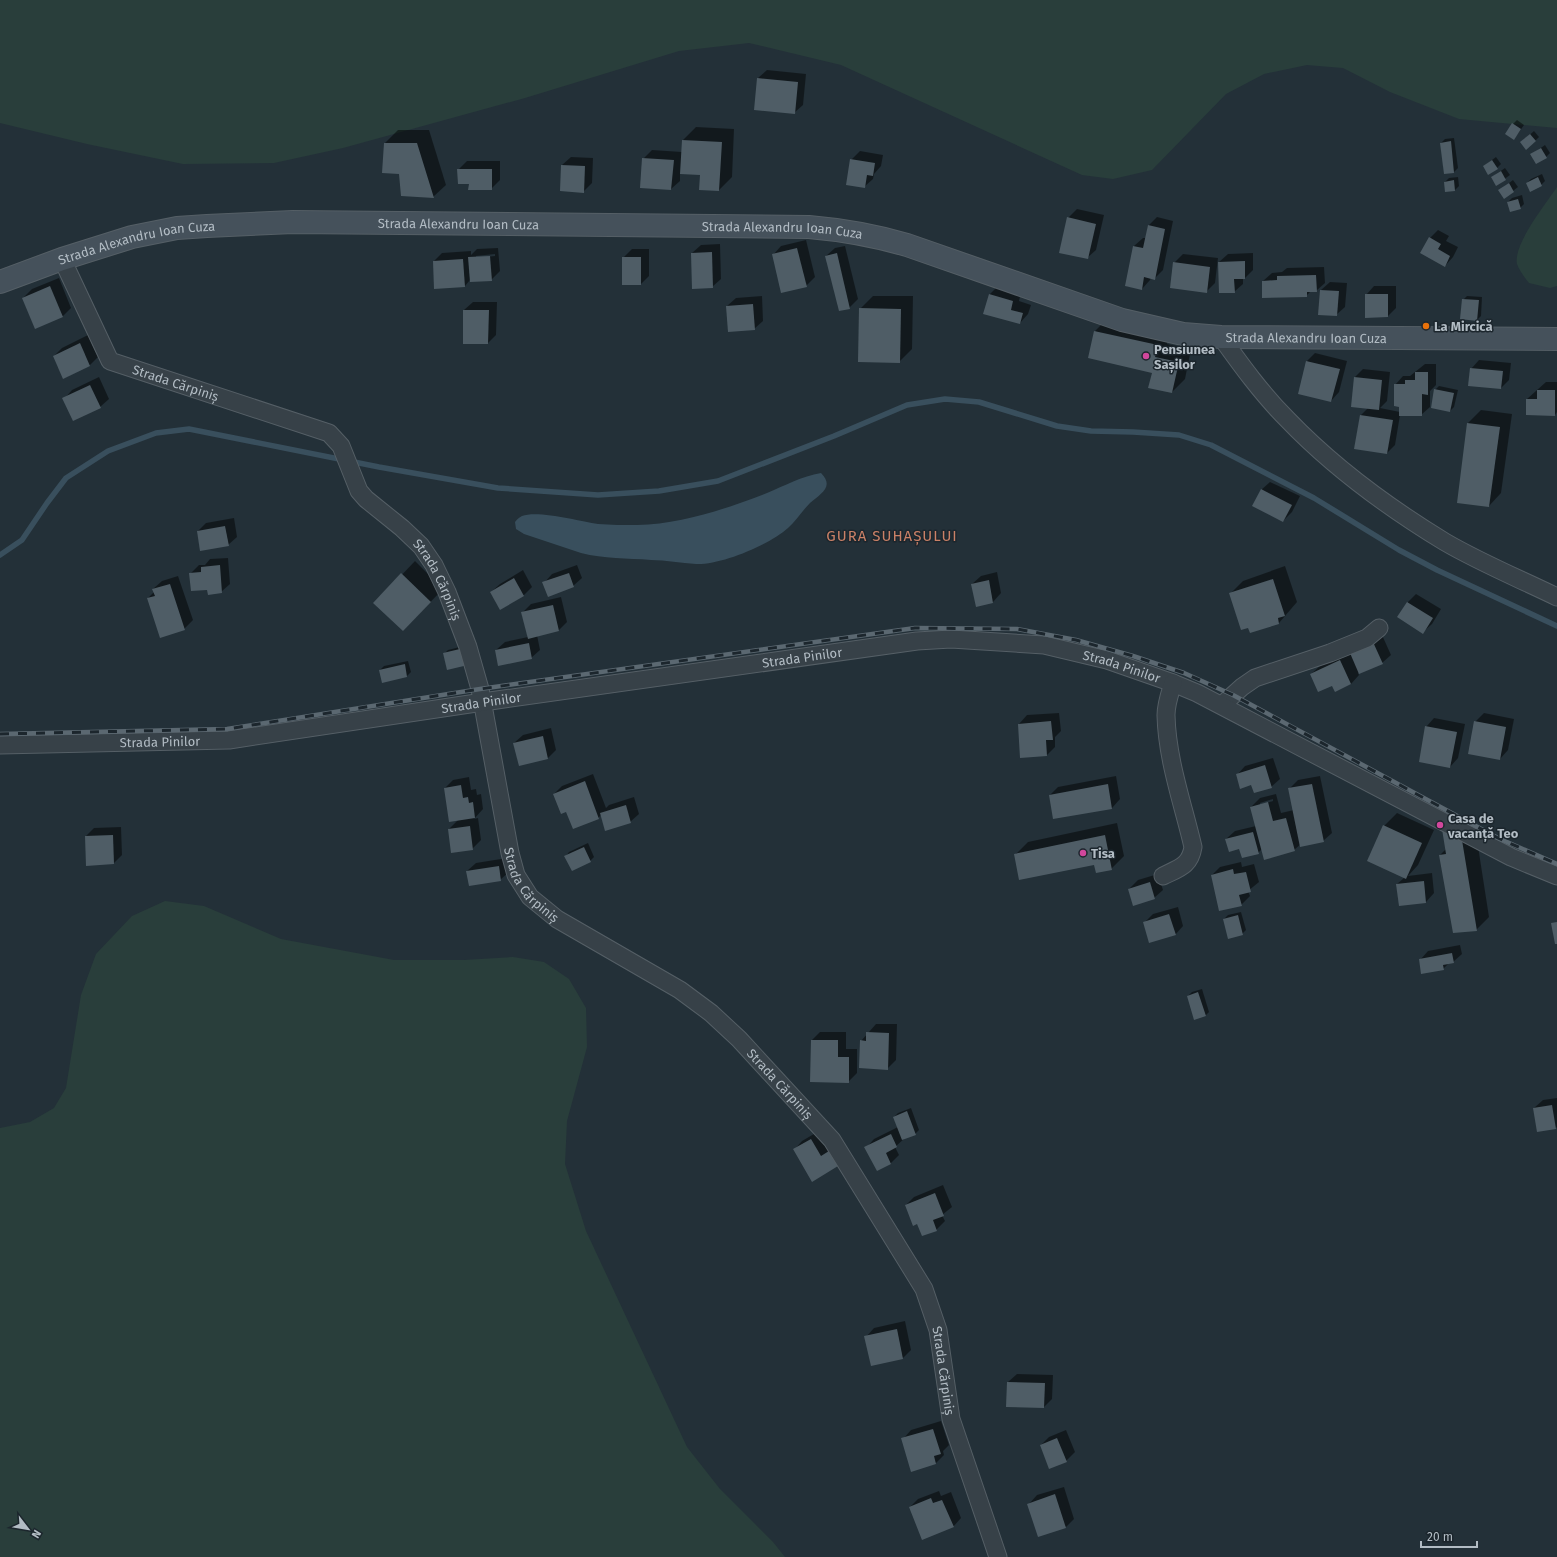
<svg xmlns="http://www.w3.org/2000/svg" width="1557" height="1557" font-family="'Fira Sans',sans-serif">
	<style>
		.green { fill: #293e3b }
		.water { fill: #394f5d }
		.shadow { fill: #0007; fill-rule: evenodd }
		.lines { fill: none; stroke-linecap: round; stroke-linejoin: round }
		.stream { stroke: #394f5d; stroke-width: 5.5 }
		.building { fill: #4f5d66 }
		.street-casing { stroke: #555f66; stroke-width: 19 }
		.secondary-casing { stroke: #555f66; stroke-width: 24 }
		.street { stroke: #374148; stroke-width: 17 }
		.secondary { stroke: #45515b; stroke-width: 22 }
		.rail-casing { stroke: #5b6871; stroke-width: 4.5 }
		.rail { stroke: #1c262d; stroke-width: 3; stroke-dasharray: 9; stroke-linecap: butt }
		.food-dot { fill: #e8710a; stroke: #1c262d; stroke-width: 1.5 }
		.hotel-dot { fill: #d1479c; stroke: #1c262d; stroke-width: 1.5 }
		.labels { text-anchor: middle; stroke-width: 3; stroke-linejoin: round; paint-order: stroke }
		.street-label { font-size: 13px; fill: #b2bcc4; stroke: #1c262d }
		.poi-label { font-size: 13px; font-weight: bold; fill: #b2bcc4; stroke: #1c262d; text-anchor: start }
		.quarter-label { font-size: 15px; letter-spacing: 1px; fill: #ca8167; stroke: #1c262d }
	</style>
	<rect width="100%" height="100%" fill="#233038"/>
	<g class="green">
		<polygon points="0,0 1557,0 1557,128 1459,119 1390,92 1343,68 1307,65 1264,74 1226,94 1152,170 1113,179 1082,175 841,65 749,43 679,51 525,98 343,148 274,163 183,164 87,144 0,123"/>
		<path d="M1557,187V286L1550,288L1529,283C1525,278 1519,270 1517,264C1513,244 1546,204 1557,187Z"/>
		<polygon points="165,901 204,906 281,939 394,960 464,960 513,957 544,962 569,979 586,1008 587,1047 567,1121 565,1164 586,1231 687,1447 720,1489 773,1542 785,1557 0,1557 0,1128 30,1122 54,1108 66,1088 81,995 96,954 132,916"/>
	</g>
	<path class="water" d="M821,473C835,487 820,494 810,503C802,511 796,521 788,528C769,545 721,565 696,564C681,563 666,560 651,560C627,558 604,559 581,553C562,547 543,540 524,534L516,529L515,522C517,519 520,517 522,516C538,510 579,521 598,524C610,525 624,525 637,525C682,524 725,509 767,493C784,486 802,476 821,473Z"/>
	<g class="shadow">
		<polygon points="767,70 806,74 803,105 794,113 758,78"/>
		<polygon points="1517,120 1524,125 1514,139 1513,124"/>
		<polygon points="696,127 734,129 732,177 719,190 701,174 680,173 680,181 671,189 641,187 643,159 652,150 682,152 683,140"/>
		<polygon points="398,130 429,130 446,185 433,197 400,173 385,143"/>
		<polygon points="1534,131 1539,137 1535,141 1525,139"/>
		<polygon points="1454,138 1458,168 1454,172 1441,143 1445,139"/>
		<polygon points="1545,145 1550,153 1546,157 1532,154"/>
		<polygon points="860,151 883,155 881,166 874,174 873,179 864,187 851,160"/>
		<polygon points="571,157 593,158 592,183 583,192 562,165"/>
		<polygon points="1496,157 1501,164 1497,168 1484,166"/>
		<polygon points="467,161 500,161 500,180 491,189 470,183 458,170"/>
		<polygon points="1505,168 1510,175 1496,185 1492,177"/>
		<polygon points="1542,174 1545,181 1541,185 1527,183 1531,179"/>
		<polygon points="1458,177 1459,186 1455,190 1446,191 1445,182 1449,178"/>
		<polygon points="1513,180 1518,187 1504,198 1504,187"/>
		<polygon points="1522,195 1524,204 1520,208 1508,202 1512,198"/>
		<polygon points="1077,209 1104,215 1096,250 1087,258 1068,218"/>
		<polygon points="1157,217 1173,221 1163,270 1155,278 1151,278 1150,280 1142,289 1126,286 1134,246 1143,238 1146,238 1148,226"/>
		<polygon points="1438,230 1449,236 1446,241 1458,247 1453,257 1445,266 1430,238"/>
		<polygon points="806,240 815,277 806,286 773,255 781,246"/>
		<polygon points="720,244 721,279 712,287 692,253 701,245"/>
		<polygon points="845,246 858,299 849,308 826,256 835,248"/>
		<path d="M498,248L500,271L491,280H470L465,286L434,261L442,253L471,251V255L477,249ZM495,254V256L476,258V256Z"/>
		<polygon points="632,249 649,249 649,276 641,284 623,258"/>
		<polygon points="1253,253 1253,270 1245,278 1243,278 1243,284 1234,292 1219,262 1228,254"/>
		<polygon points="1183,254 1218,258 1215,283 1206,292 1174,263"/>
		<polygon points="1324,267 1325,283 1316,291 1311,291 1306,296 1263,281 1272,273 1282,272 1287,268"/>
		<polygon points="59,278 71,308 63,316 36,328 23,298 32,289"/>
		<polygon points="1330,282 1347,283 1345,307 1336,315 1321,290"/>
		<polygon points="998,286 1021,292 1019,301 1031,305 1028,314 1020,323 985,313 990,294"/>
		<polygon points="1374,286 1396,286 1396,308 1388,316 1366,295"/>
		<polygon points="762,296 763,321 754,329 727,306 736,298"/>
		<polygon points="873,296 913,296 912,349 899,362 860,309"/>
		<polygon points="1467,296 1482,297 1481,316 1477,320 1463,300"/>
		<polygon points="473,302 497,302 496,335 488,343 464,310"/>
		<polygon points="1108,318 1170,332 1167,344 1191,349 1185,379 1172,392 1153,372 1095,331"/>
		<polygon points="88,335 98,357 90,365 64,378 54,356 62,348"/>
		<polygon points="1315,353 1347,361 1339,392 1331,401 1307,361"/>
		<polygon points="1479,360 1511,363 1509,380 1501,388 1471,369"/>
		<polygon points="1425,364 1436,364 1436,385 1430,391 1430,407 1421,415 1400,415 1395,445 1387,453 1355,448 1361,415 1368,408 1355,377 1363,369 1390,372 1387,401 1380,408 1400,412 1395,385 1403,376 1410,376"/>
		<polygon points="99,377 109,399 100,407 64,399 72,390"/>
		<polygon points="1546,382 1557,382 1557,412 1555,415 1527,399"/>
		<polygon points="1439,386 1458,390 1454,407 1450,411 1435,390"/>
		<polygon points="1481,410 1512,414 1501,493 1489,506 1468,423"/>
		<polygon points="1270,482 1300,496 1292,512 1283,521 1261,490"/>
		<polygon points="234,518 237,537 228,545 198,531 206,523"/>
		<polygon points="228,558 230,584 221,592 208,589 190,574 199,565 205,565 210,559"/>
		<polygon points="415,561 443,589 416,617 375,603"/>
		<polygon points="577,565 582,578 573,586 544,583 552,574"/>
		<polygon points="1285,566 1297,602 1279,623 1230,594 1243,581"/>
		<polygon points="523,570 532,587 524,595 501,609 491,592 500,584"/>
		<polygon points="997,572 1001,593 993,602 977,605 972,584 981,576"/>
		<polygon points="178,576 193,620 184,629 148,598 154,592 153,589 162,581"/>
		<polygon points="1416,594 1441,609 1432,624 1423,632 1399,617 1408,602"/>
		<polygon points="561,597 567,622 559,630 537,635 540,650 531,658 496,650 505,642 528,637 522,613 531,604"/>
		<polygon points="1382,635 1391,655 1382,663 1358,673 1359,675 1351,684 1333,684 1311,674 1320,666 1349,652 1350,654 1359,645"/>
		<polygon points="468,645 471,660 444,654 448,650"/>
		<polygon points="408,661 411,672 407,676 383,681 380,670 384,666"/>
		<polygon points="1059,713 1061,731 1055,737 1055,747 1047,755 1021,757 1019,724 1027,715"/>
		<polygon points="1484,713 1514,719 1508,750 1500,759 1475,722"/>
		<polygon points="1434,718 1465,724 1458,758 1450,767 1426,727"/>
		<polygon points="551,728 556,750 548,758 514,743 523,735"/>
		<polygon points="1273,758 1280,779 1271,787 1252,784 1237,775 1245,766"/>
		<polygon points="593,774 606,808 609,805 634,797 639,814 630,822 601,815 598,818 567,810 554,794 562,786"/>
		<polygon points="1116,776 1120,799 1112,808 1050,795 1058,787"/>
		<path d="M1320,776L1332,833L1323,841L1301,844L1294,850L1262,849L1258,853L1240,848L1226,839L1235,831L1256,826L1251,807L1260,798L1276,794L1281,813L1294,810L1289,789L1298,780ZM1273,799V801L1260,805V803Z"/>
		<polygon points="469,777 471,790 476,789 477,795 481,794 483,809 474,819 478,818 481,840 472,849 449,829 458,820 445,788 453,780"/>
		<polygon points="1397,813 1434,830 1418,865 1408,876 1432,873 1434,893 1426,902 1397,884 1404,878 1384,826"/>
		<polygon points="1455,817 1475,827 1489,917 1476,930 1440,855 1446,849 1443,829"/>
		<polygon points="1117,823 1124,856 1111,869 1095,863 1015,855 1028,842"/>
		<polygon points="121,827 122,855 114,863 87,865 86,836 94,828"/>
		<polygon points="588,843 594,857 590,861 566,856 569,852"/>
		<polygon points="507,858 509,872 500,880 467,871 476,863"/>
		<polygon points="1241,862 1242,867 1254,864 1259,882 1248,891 1250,896 1241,905 1212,875 1220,867"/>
		<polygon points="1158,874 1163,890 1154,898 1129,889 1138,880"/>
		<polygon points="1178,907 1183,926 1175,935 1144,923 1153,914"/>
		<polygon points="1241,912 1246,930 1242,934 1224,919 1228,915"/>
		<polygon points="1460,945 1462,954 1453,962 1449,963 1443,969 1420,960 1428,951"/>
		<polygon points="1202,989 1209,1012 1205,1016 1188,996 1192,992"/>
		<polygon points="876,1024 897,1024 896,1060 887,1069 861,1041"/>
		<polygon points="820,1032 846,1032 846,1049 857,1049 857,1073 848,1082 812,1040"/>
		<polygon points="1557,1098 1557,1127 1555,1129 1534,1108 1543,1100"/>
		<polygon points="911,1108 919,1130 915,1134 905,1138 895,1147 899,1155 891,1163 877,1170 866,1148 874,1139 898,1127 894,1117 898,1113"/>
		<polygon points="819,1131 846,1156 837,1165 794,1150 802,1141"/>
		<polygon points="943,1185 952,1207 942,1215 945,1221 936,1230 918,1223 906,1205 914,1197"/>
		<polygon points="905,1321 911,1350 903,1358 866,1337 874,1328"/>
		<polygon points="1017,1374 1053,1375 1052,1399 1044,1407 1008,1382"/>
		<polygon points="941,1421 949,1445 943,1451 944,1455 936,1463 903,1439 911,1430"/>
		<polygon points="1066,1430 1075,1452 1066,1461 1041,1445 1049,1437"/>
		<polygon points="1064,1487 1074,1519 1066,1527 1029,1504 1037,1495"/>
		<polygon points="939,1491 941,1496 951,1492 961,1518 953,1527 910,1507 918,1499"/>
	</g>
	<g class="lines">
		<polyline class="stream" points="0,555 22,540 47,503 66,478 108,451 156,433 189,429 379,467 498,488 598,495 659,491 718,481 834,436 907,405 945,399 979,402 1057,426 1091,431 1133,432 1179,435 1211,445 1314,498 1399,550 1437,570 1557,626"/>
	</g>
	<g class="building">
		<polygon points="757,78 798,82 795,114 754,110"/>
		<polygon points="1512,123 1521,129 1514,140 1505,134"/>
		<polygon points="1530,134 1536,141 1526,150 1520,142"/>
		<polygon points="682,140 722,142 719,191 699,190 700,175 680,174"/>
		<polygon points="1451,141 1454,173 1444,174 1440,143"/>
		<polygon points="384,143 417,143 434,198 401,196 399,174 382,173"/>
		<polygon points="1541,148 1547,158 1536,164 1530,154"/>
		<polygon points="642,158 674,160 671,190 640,188"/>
		<polygon points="850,159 875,163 873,176 867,175 865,188 846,185"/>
		<polygon points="1492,160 1498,169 1488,175 1483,166"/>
		<polygon points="561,165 585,166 584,193 560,191"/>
		<polygon points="457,169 492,169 492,190 468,190 469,184 458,184"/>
		<polygon points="1501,171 1506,180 1496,186 1491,177"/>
		<polygon points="1538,177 1542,186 1530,192 1526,183"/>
		<polygon points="1454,180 1455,191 1445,192 1444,182"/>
		<polygon points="1509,183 1514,192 1504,199 1498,190"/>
		<polygon points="1518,199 1521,209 1510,212 1507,202"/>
		<polygon points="1067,217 1096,224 1088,259 1059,253"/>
		<polygon points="1148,225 1165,229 1155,280 1144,277 1142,290 1125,286 1133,246 1143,248"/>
		<polygon points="1429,237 1441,244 1438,249 1450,256 1445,267 1420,253"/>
		<polygon points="797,248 807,287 781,293 772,254"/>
		<polygon points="712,252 713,288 692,289 691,253"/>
		<polygon points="837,253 850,309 839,311 825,256"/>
		<polygon points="490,256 492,281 470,282 468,257"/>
		<rect x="622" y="257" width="19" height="28"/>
		<polygon points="463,259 465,287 434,289 433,261"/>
		<polygon points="1245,261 1245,279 1234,279 1235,293 1219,293 1218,262"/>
		<polygon points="1173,262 1210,267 1207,293 1170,288"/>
		<polygon points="1316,275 1317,292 1307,292 1307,297 1262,298 1262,281 1277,280 1277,276"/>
		<polygon points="50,286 63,317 35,329 22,298"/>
		<polygon points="1320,290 1339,291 1337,316 1318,315"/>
		<polygon points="989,294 1013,301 1011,310 1023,313 1020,324 983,314"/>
		<polygon points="1365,294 1388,294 1388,317 1365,318"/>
		<polygon points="1462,299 1479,300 1477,321 1460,319"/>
		<polygon points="753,304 755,330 728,332 726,306"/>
		<polygon points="859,308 901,309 900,363 858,362"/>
		<polygon points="463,310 489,310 488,344 463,344"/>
		<polygon points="1094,331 1158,345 1155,357 1179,362 1172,393 1148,388 1152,373 1088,358"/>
		<polygon points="80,343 90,366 63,379 53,356"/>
		<polygon points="1306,361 1340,369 1331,402 1298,394"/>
		<polygon points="1470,368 1503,371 1501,389 1468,386"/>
		<polygon points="1415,372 1428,372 1428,395 1422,394 1422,416 1399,416 1399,407 1394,406 1394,384 1405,384 1405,380 1415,380"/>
		<polygon points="1354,377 1382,380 1379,410 1351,407"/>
		<polygon points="90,385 101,408 73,421 62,398"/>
		<polygon points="1434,389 1454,393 1450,412 1431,408"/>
		<polygon points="1537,390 1555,390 1555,416 1526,415 1526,399 1537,399"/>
		<polygon points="1360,415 1393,420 1387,454 1354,449"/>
		<polygon points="1467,423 1500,427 1489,507 1457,503"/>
		<polygon points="1261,489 1292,505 1283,522 1252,506"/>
		<polygon points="225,526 229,546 200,551 197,531"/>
		<polygon points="220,565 222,593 208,595 207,590 191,591 189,573 201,572 201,567"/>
		<polygon points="401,573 431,602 403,631 373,603"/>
		<polygon points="569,573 574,587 548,597 542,582"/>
		<polygon points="514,578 524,596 500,610 490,592"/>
		<polygon points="1273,579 1285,616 1278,618 1279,624 1250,633 1248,628 1241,630 1229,593"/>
		<polygon points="989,580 993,603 976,607 971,584"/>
		<polygon points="170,584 185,630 160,638 147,598 155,596 152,589"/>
		<polygon points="1407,602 1433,618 1423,634 1397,617"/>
		<polygon points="553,605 559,631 528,639 521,612"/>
		<polygon points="1373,642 1383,664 1359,674 1350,653"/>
		<polygon points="529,643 532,659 498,666 495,650"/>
		<polygon points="464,648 468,665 447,670 443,653"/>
		<polygon points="1340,660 1351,684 1335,692 1332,686 1318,692 1310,674"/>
		<polygon points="405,664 407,677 382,683 379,670"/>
		<polygon points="1051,721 1053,740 1046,740 1047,756 1020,758 1018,724"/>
		<polygon points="1474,721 1506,727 1500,760 1468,754"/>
		<polygon points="1425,726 1457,732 1450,768 1419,762"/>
		<polygon points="543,736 548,759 519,766 513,743"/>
		<polygon points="1265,765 1272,788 1254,793 1251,785 1240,789 1236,774"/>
		<polygon points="585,781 599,819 573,829 566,812 561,814 553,794"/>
		<polygon points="1108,784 1112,809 1053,819 1049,795"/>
		<polygon points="1312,784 1324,842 1300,847 1288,788"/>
		<polygon points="461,785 463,798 468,797 469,803 473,802 475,818 449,822 444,788"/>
		<polygon points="1268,802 1273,821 1286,818 1295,851 1264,860 1250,807"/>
		<polygon points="626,805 631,823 605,831 600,813"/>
		<polygon points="1383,825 1422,843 1406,879 1367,861"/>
		<polygon points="470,826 473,850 451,853 448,829"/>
		<polygon points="1442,829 1462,840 1477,931 1453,933 1439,855 1446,854"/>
		<polygon points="1253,832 1259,854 1242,858 1239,849 1229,852 1225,839"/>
		<polygon points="113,835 114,864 86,866 85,836"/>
		<polygon points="1105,835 1112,870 1096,873 1094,865 1019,880 1014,854"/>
		<polygon points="584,847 591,862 572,871 564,856"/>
		<polygon points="499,866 501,881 469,886 466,871"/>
		<polygon points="1233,869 1234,874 1246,872 1251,892 1239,895 1242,906 1219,911 1211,875"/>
		<polygon points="1424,881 1426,903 1399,906 1396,884"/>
		<polygon points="1150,882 1155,899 1133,906 1128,889"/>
		<polygon points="1169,914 1176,935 1149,943 1143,922"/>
		<polygon points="1238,915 1243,935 1228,939 1223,919"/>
		<polygon points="1557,922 1557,944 1555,944 1551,923"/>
		<polygon points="1452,953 1454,963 1443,965 1444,970 1421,974 1419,959"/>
		<polygon points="1198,992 1206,1016 1194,1020 1187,996"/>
		<polygon points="866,1032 889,1033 888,1070 859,1068 860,1040 866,1041"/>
		<polygon points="811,1040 838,1040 838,1057 849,1057 849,1083 810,1082"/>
		<polygon points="1552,1105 1556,1129 1537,1132 1533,1108"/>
		<polygon points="907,1111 916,1135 902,1140 893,1117"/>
		<polygon points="891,1134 897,1147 886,1153 891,1164 877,1171 864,1147"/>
		<polygon points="811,1139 821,1156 829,1151 838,1166 812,1182 793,1149"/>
		<polygon points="935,1193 944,1216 933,1220 937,1231 922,1236 917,1224 913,1226 905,1205"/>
		<polygon points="897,1329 903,1359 871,1366 864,1336"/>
		<polygon points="1007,1382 1045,1383 1044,1408 1006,1407"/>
		<polygon points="933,1429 941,1454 934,1456 936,1464 911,1472 901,1438"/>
		<polygon points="1057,1438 1067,1462 1049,1469 1040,1445"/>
		<polygon points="1055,1494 1066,1528 1038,1537 1027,1504"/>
		<polygon points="931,1498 933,1503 942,1500 954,1527 922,1540 909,1507"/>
	</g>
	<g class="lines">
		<defs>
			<g id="street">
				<path id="s1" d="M62,259L110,361L329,433L341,446L359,491L366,499L402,528L421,546L434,565L447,592L468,647L480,689L510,853L516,875L530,897L557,919L680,990L711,1013L739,1039L832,1140L924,1289L938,1330L951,1419L998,1557"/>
				<path d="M1221,337C1241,365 1262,394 1287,419C1333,467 1389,508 1445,542C1481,563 1520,579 1557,597"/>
				<polyline points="1222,705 1242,687 1255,678 1330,653 1367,638 1379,628"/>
				<path id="s2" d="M0,745L229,740L483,702L917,641L951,639L1044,645L1107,660L1173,683L1197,693L1511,857L1557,876"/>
				<path d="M1163,876C1179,868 1190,866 1193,847C1183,804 1167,760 1166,715C1166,704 1170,693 1173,683"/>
			</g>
			<g id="secondary">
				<path id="s3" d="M0,282L62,259L132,237L177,228L207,226L293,222L809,227C844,230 873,235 907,245L1122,320L1183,334L1221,337L1557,339"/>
			</g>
		</defs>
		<use href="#street" class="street-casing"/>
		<use href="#secondary" class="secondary-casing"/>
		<use href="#street" class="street"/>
		<use href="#secondary" class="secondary"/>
		<defs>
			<polyline id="rail" points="0,734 227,729 480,689 915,628 1017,629 1076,640 1133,656 1184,673 1233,695 1498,838 1557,864"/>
		</defs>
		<use href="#rail" class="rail-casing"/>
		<use href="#rail" class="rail"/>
	</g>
	<circle class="food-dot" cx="1426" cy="326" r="4"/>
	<g class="hotel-dot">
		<circle cx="1146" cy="356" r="4"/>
		<circle cx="1440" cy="825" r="4"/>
		<circle cx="1083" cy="853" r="4"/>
	</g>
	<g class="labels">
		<g class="street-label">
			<text dy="5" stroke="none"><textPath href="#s3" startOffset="467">Strada Alexandru Ioan Cuza</textPath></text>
			<text dy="5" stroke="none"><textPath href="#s3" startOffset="791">Strada Alexandru Ioan Cuza</textPath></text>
			<text dy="5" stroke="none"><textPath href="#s3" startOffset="143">Strada Alexandru Ioan Cuza</textPath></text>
			<text dy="5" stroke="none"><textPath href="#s3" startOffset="1331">Strada Alexandru Ioan Cuza</textPath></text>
			<text dy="5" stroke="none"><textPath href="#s1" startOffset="182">Strada Cărpiniș</textPath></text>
			<text dy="5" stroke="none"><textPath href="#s1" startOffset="530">Strada Cărpiniș</textPath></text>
			<text dy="5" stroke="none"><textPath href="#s2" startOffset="808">Strada Pinilor</textPath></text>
			<text dy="5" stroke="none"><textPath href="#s2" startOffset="1132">Strada Pinilor</textPath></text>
			<text dy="5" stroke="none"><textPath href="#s2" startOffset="484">Strada Pinilor</textPath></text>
			<text dy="5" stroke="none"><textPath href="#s2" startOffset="160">Strada Pinilor</textPath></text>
			<text dy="5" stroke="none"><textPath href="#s1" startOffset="854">Strada Cărpiniș</textPath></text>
			<text dy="5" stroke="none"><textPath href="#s1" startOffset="1178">Strada Cărpiniș</textPath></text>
			<text dy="5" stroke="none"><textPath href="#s1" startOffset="1514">Strada Cărpiniș</textPath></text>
		</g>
		<g class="poi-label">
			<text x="1434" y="331">La Mircică</text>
			<text x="1154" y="354">Pensiunea<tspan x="1154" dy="15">Sașilor</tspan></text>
			<text x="1448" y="823">Casa de<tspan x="1448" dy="15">vacanță Teo</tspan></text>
			<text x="1091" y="858">Tisa</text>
		</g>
		<g class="quarter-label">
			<text x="892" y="541">GURA SUHAȘULUI</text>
		</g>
	</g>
	<g transform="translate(28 1529) rotate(121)" stroke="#1c262d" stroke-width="3" paint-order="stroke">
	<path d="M0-3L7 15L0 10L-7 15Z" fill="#b2bcc4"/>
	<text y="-6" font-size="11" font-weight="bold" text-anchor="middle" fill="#b2bcc4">N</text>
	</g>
	<path d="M1421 1541v6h56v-6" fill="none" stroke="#b2bcc4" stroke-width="2"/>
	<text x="1427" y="1541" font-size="12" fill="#b2bcc4" stroke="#1c262d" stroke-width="3" paint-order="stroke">20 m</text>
</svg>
